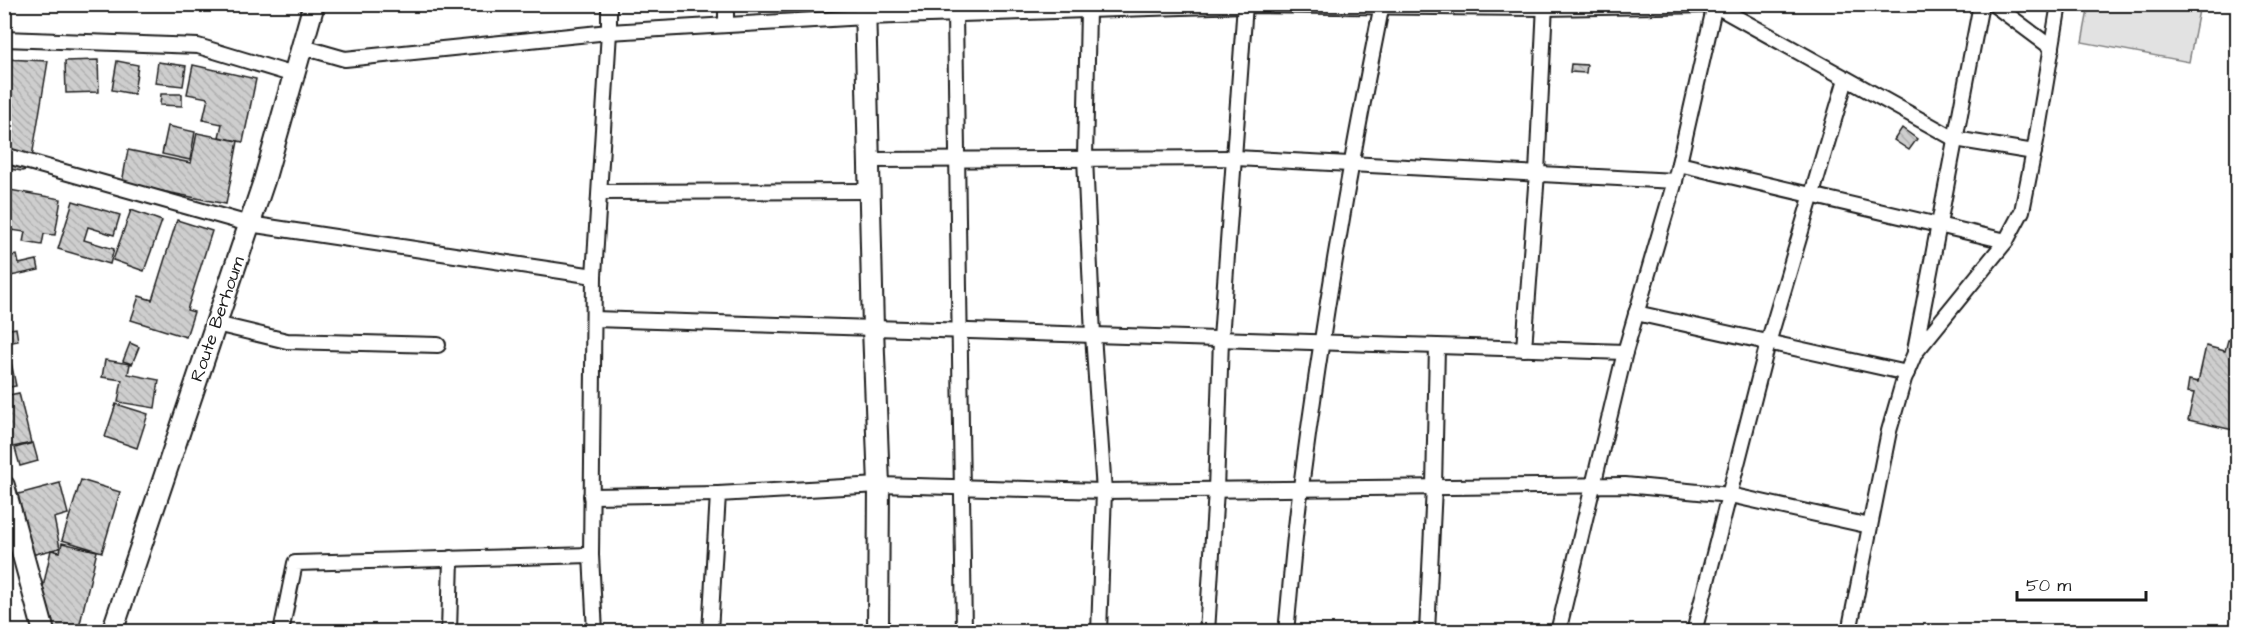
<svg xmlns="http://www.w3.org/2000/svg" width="2242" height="636" font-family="'Architects Daughter',sans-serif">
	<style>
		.pitch { fill: #e2e2e2; stroke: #7f7f7f; stroke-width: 1.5 }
		.building { fill: url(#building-back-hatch); stroke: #1c1c1c; stroke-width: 1.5 }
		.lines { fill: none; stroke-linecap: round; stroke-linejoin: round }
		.street-casing { stroke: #1c1c1c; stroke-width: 18 }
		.secondary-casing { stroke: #1c1c1c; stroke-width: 24 }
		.street { stroke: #fff; stroke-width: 14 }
		.secondary { stroke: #fff; stroke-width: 20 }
		.labels { text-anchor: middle; stroke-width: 4.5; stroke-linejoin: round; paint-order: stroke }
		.street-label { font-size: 18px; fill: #1c1c1c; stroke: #fff }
	</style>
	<defs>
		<pattern id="building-back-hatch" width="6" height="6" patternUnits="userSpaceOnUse" patternTransform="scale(1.5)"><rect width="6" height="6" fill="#cecece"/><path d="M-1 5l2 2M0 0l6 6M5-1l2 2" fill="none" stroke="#b0b0b0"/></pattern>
	</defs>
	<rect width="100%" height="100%" fill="#fff"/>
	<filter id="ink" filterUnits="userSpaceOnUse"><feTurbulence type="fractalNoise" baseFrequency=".0167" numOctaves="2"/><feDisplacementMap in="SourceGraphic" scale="12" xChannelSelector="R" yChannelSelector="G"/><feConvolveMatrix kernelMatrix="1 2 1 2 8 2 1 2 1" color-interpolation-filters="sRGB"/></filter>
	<g filter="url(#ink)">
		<polygon class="pitch" points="2089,5 2200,5 2189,62 2082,42"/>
		<g class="building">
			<polygon points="4,59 48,61 30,169 22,171 4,168"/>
			<polygon points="98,60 99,92 66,93 65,61"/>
			<polygon points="117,61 138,65 134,94 112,90"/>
			<polygon points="158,62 186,66 183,86 155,83"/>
			<polygon points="1571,64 1587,65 1586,73 1570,72"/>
			<polygon points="193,65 256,79 243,142 219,137 222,124 203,120 208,98 187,94"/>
			<polygon points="161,94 182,94 182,106 160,105"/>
			<polygon points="168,126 195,132 190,160 162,154"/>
			<polygon points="1902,128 1917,139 1909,150 1894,140"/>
			<polygon points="197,133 238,141 226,204 122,183 128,150 191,163"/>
			<polygon points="4,189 61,199 55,235 44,234 42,245 23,242 25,232 12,230 11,234 4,233"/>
			<polygon points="73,201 120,215 114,235 88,227 84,240 114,249 110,264 58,249"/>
			<polygon points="131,210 162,221 144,271 113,260"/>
			<polygon points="177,220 212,231 187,310 194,312 186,337 131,320 139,296 152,300"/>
			<polygon points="17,255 19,264 37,260 39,270 6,277 10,292 4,293 4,257"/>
			<polygon points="16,328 18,341 7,343 16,386 4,388 4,330"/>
			<polygon points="2228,340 2238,342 2238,431 2188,420 2194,393 2187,392 2189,380 2198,382 2206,346 2225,351"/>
			<polygon points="130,343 139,347 132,364 123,361"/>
			<polygon points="105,360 130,364 128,374 159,380 155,408 118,402 122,380 102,377"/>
			<polygon points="19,393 31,443 4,449 4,396"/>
			<polygon points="116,404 148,414 137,448 105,437"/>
			<polygon points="33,443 38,461 20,466 15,448"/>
			<polygon points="81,480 120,492 102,552 62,540"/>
			<polygon points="60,483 68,514 54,518 60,548 27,556 11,496"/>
			<polygon points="62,543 97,551 78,632 44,632 42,592 51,550 60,552"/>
		</g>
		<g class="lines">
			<defs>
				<g id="street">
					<polyline points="1993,4 2052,48"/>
					<polyline points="1088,10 1085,158 1093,335 1104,491 1099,632"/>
					<polyline points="955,14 964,632"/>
					<polyline points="726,25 726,4"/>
					<polyline points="4,39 198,46 294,75"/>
					<polyline points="303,47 345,59 609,32 865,17 1245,5 1544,8 1714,5 1955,139 2034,152"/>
					<polyline points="4,155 249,224 594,276"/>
					<polyline points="869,160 1236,158 1675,181"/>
					<polyline points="1679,164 2006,241"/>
					<polyline points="600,192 869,191"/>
					<polyline points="1636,313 1907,373"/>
					<polyline points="594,319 1625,352"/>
					<polyline points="216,324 287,341 438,345"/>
					<polyline points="1524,349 1537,173 1545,4"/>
					<polyline points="1915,350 1981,4"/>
					<polyline points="591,496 718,494"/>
					<polyline points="281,632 295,563 591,555"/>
					<polyline points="449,632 451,558"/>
					<polyline points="595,632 591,555 594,276 609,32 609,4"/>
					<polyline points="710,632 718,494 879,485 1104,491 1625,485 1730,495 1870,526"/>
					<polyline points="1207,632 1216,490 1221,339 1245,4"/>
					<path d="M1286,632C1291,583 1294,535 1301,487C1322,325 1350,164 1382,4"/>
					<polyline points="1427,632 1434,487 1437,346"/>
					<polyline points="1558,632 1625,352 1675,181 1715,4"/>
					<polyline points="1694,632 1768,343 1846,79"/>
					<polyline points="1849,632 1889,431 1904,379 1915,353 2006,241 2022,211 2036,141 2059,4"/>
				</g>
				<g id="secondary">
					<polyline points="865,4 873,328 879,485 878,632"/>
					<polyline points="4,486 44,632"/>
					<polyline points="112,632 264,181 314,4"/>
				</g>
			</defs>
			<use href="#street" class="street-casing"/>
			<use href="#secondary" class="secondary-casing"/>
			<use href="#street" class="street"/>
			<use href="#secondary" class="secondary"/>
		</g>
	</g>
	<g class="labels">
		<g class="street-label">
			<text transform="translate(217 319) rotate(-71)" y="6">Route Berhoum</text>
		</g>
	</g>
	<rect width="2242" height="636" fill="none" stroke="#fff" stroke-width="24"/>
	<rect x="12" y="12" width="2218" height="612" fill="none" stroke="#1c1c1c" stroke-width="2" filter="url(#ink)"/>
	<path d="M2017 591v9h129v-9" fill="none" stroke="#1c1c1c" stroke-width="3"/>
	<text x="2026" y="591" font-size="18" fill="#1c1c1c" stroke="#ffffff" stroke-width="4.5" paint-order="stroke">50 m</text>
</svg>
